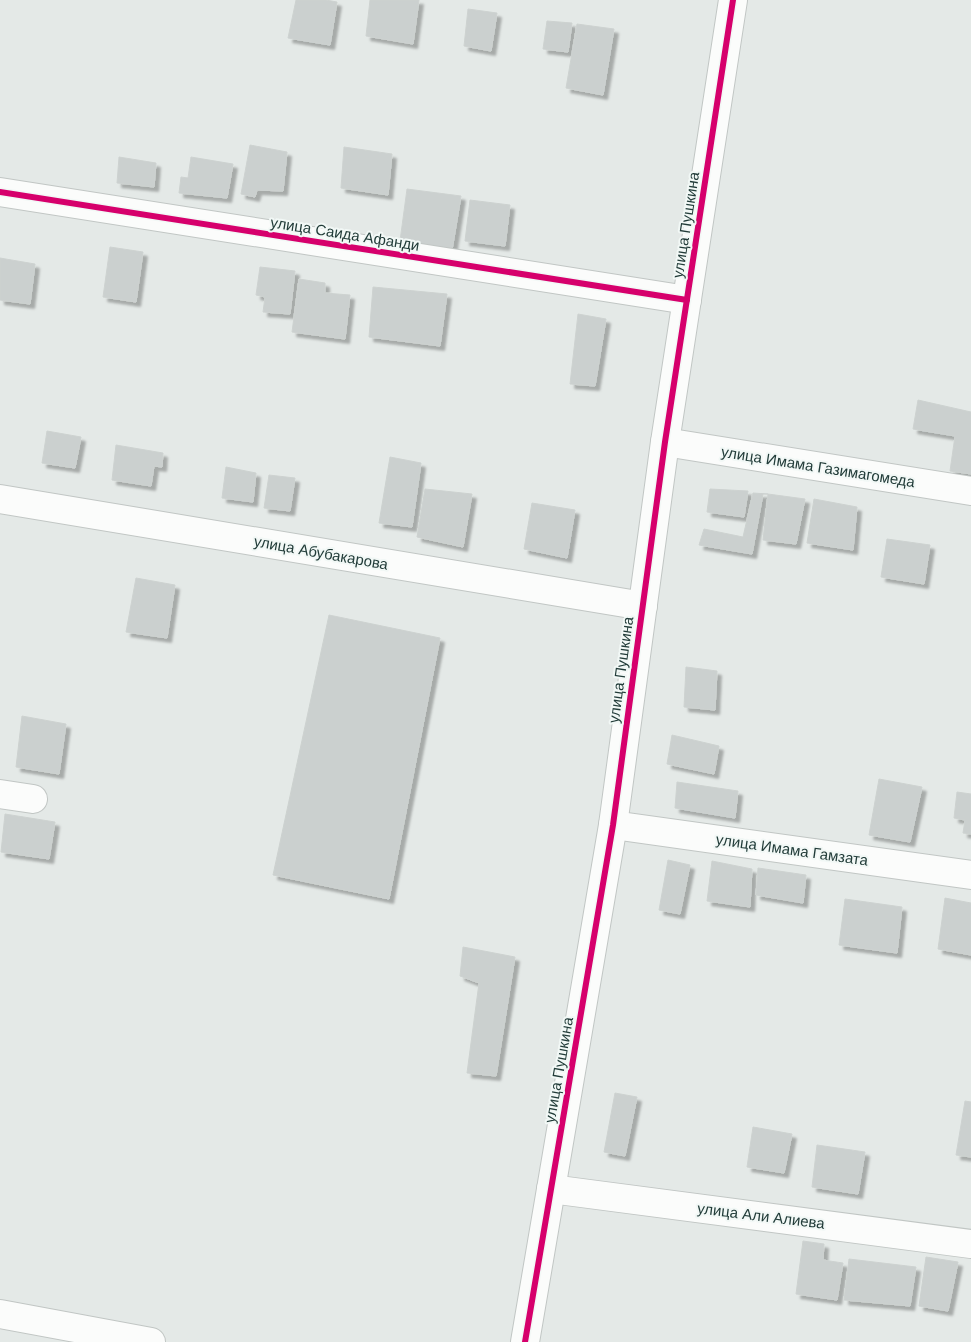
<svg xmlns="http://www.w3.org/2000/svg" width="971" height="1342" font-family="Arial,sans-serif">
	<style>
		.building { fill: #cbd0cf; stroke: #cdd2d0; filter: url(#shadow) }
		.lines { fill: none; stroke-linecap: round; stroke-linejoin: round }
		.minor-casing { stroke: #c1c6c4; stroke-width: 30 }
		.minor { stroke: #fbfcfb; stroke-width: 28 }
		.cycleway-casing { stroke: #f2f8f6; stroke-width: 9 }
		.cycleway { stroke: #d6006c; stroke-width: 6 }
		.labels { text-anchor: middle; stroke-width: 4; stroke-linejoin: round; paint-order: stroke }
		.street-label { font-size: 15px; fill: #223c39; stroke: #f2f8f6 }
	</style>
	<defs>
		<filter id="shadow"><feDropShadow dx="4.5" dy="4.5" stdDeviation="1" flood-color="#0004"/></filter>
	</defs>
	<rect width="100%" height="100%" fill="#e4e9e7"/>
	<g class="building">
		<polygon points="296,0 326,0 337,2 330,45 288,38"/>
		<polygon points="370,0 419,0 413,44 366,36"/>
		<polygon points="468,9 497,13 491,51 464,46"/>
		<polygon points="547,21 572,23 568,52 543,49"/>
		<polygon points="577,24 614,29 603,95 566,88"/>
		<polygon points="250,145 287,152 283,191 257,190 255,197 241,194"/>
		<polygon points="344,147 392,154 388,195 341,188"/>
		<polygon points="119,157 156,163 154,187 117,183"/>
		<polygon points="191,157 233,164 227,198 179,193 181,177 188,178"/>
		<polygon points="407,189 461,196 452,250 400,241"/>
		<polygon points="470,200 510,205 505,246 465,241"/>
		<polygon points="110,247 143,252 136,302 103,297"/>
		<polygon points="0,258 35,264 30,304 0,300"/>
		<polygon points="260,267 295,271 290,314 263,312 265,297 256,295"/>
		<polygon points="299,279 325,283 325,293 350,295 345,339 292,332"/>
		<polygon points="373,287 447,294 440,346 369,337"/>
		<polygon points="578,314 606,319 595,386 570,384"/>
		<polygon points="918,400 971,412 971,474 950,471 955,436 913,429"/>
		<polygon points="47,431 81,437 75,468 42,463"/>
		<polygon points="116,445 163,453 162,467 154,466 151,486 112,480"/>
		<polygon points="390,457 421,463 412,527 379,523"/>
		<polygon points="226,467 256,473 253,502 222,498"/>
		<polygon points="269,475 295,478 290,511 264,508"/>
		<polygon points="425,489 472,494 463,547 417,537"/>
		<polygon points="710,489 748,491 744,517 707,512"/>
		<polygon points="753,493 768,494 763,494 752,554 699,545 704,529 743,537"/>
		<polygon points="768,494 805,499 796,544 763,540"/>
		<polygon points="814,499 857,507 853,550 807,543"/>
		<polygon points="532,503 575,510 567,558 524,549"/>
		<polygon points="887,539 930,545 924,584 881,577"/>
		<polygon points="136,578 175,585 167,638 126,632"/>
		<polygon points="329,615 440,638 389,899 273,875"/>
		<polygon points="686,667 717,671 715,710 684,707"/>
		<polygon points="22,716 66,724 59,774 16,767"/>
		<polygon points="672,735 719,746 714,774 667,764"/>
		<polygon points="879,779 922,787 910,842 869,835"/>
		<polygon points="677,782 738,791 735,818 675,808"/>
		<polygon points="957,792 971,794 971,834 963,833 965,820 954,818"/>
		<polygon points="5,814 55,822 49,859 1,852"/>
		<polygon points="668,860 690,865 680,914 659,910"/>
		<polygon points="712,861 752,869 750,907 707,901"/>
		<polygon points="758,868 806,875 803,903 756,895"/>
		<polygon points="945,898 971,903 971,955 938,949"/>
		<polygon points="845,899 902,907 897,953 839,945"/>
		<polygon points="463,947 515,957 496,1076 467,1073 479,983 460,976"/>
		<polygon points="615,1093 637,1097 625,1156 604,1152"/>
		<polygon points="965,1101 971,1102 971,1157 956,1155"/>
		<polygon points="753,1127 792,1134 784,1173 747,1167"/>
		<polygon points="817,1145 865,1152 858,1194 812,1187"/>
		<polygon points="803,1241 824,1244 823,1260 843,1263 837,1300 796,1294"/>
		<polygon points="926,1257 958,1262 948,1311 919,1306"/>
		<polygon points="849,1259 916,1267 910,1306 844,1300"/>
	</g>
	<g class="lines">
		<defs>
			<g id="minor">
				<polyline points="0,192 687,300"/>
				<polyline points="665,442 971,491"/>
				<polyline points="0,499 643,606"/>
				<polyline points="0,794 33,799"/>
				<polyline points="613,825 971,875"/>
				<polyline points="551,1189 971,1244"/>
				<polyline points="0,1314 151,1342"/>
				<polyline points="525,1342 613,825 665,442 733,0"/>
			</g>
		</defs>
		<use href="#minor" class="minor-casing"/>
		<use href="#minor" class="minor"/>
		<defs>
			<g id="cycleway">
				<polyline points="0,192 687,300"/>
				<polyline points="525,1342 613,825 665,442 733,0"/>
			</g>
		</defs>
		<use href="#cycleway" class="cycleway-casing"/>
		<use href="#cycleway" class="cycleway"/>
	</g>
	<g class="labels">
		<g class="street-label">
			<text transform="translate(686 225) rotate(-81)" y="5">улица Пушкина</text>
			<text transform="translate(345 234) rotate(9)" y="5">улица Саида Афанди</text>
			<text transform="translate(818 467) rotate(9)" y="5">улица Имама Газимагомеда</text>
			<text transform="translate(321 553) rotate(10)" y="5">улица Абубакарова</text>
			<text transform="translate(621 670) rotate(-82)" y="5">улица Пушкина</text>
			<text transform="translate(792 850) rotate(8)" y="5">улица Имама Гамзата</text>
			<text transform="translate(559 1070) rotate(-80)" y="5">улица Пушкина</text>
			<text transform="translate(761 1216) rotate(7)" y="5">улица Али Алиева</text>
		</g>
	</g>
</svg>
